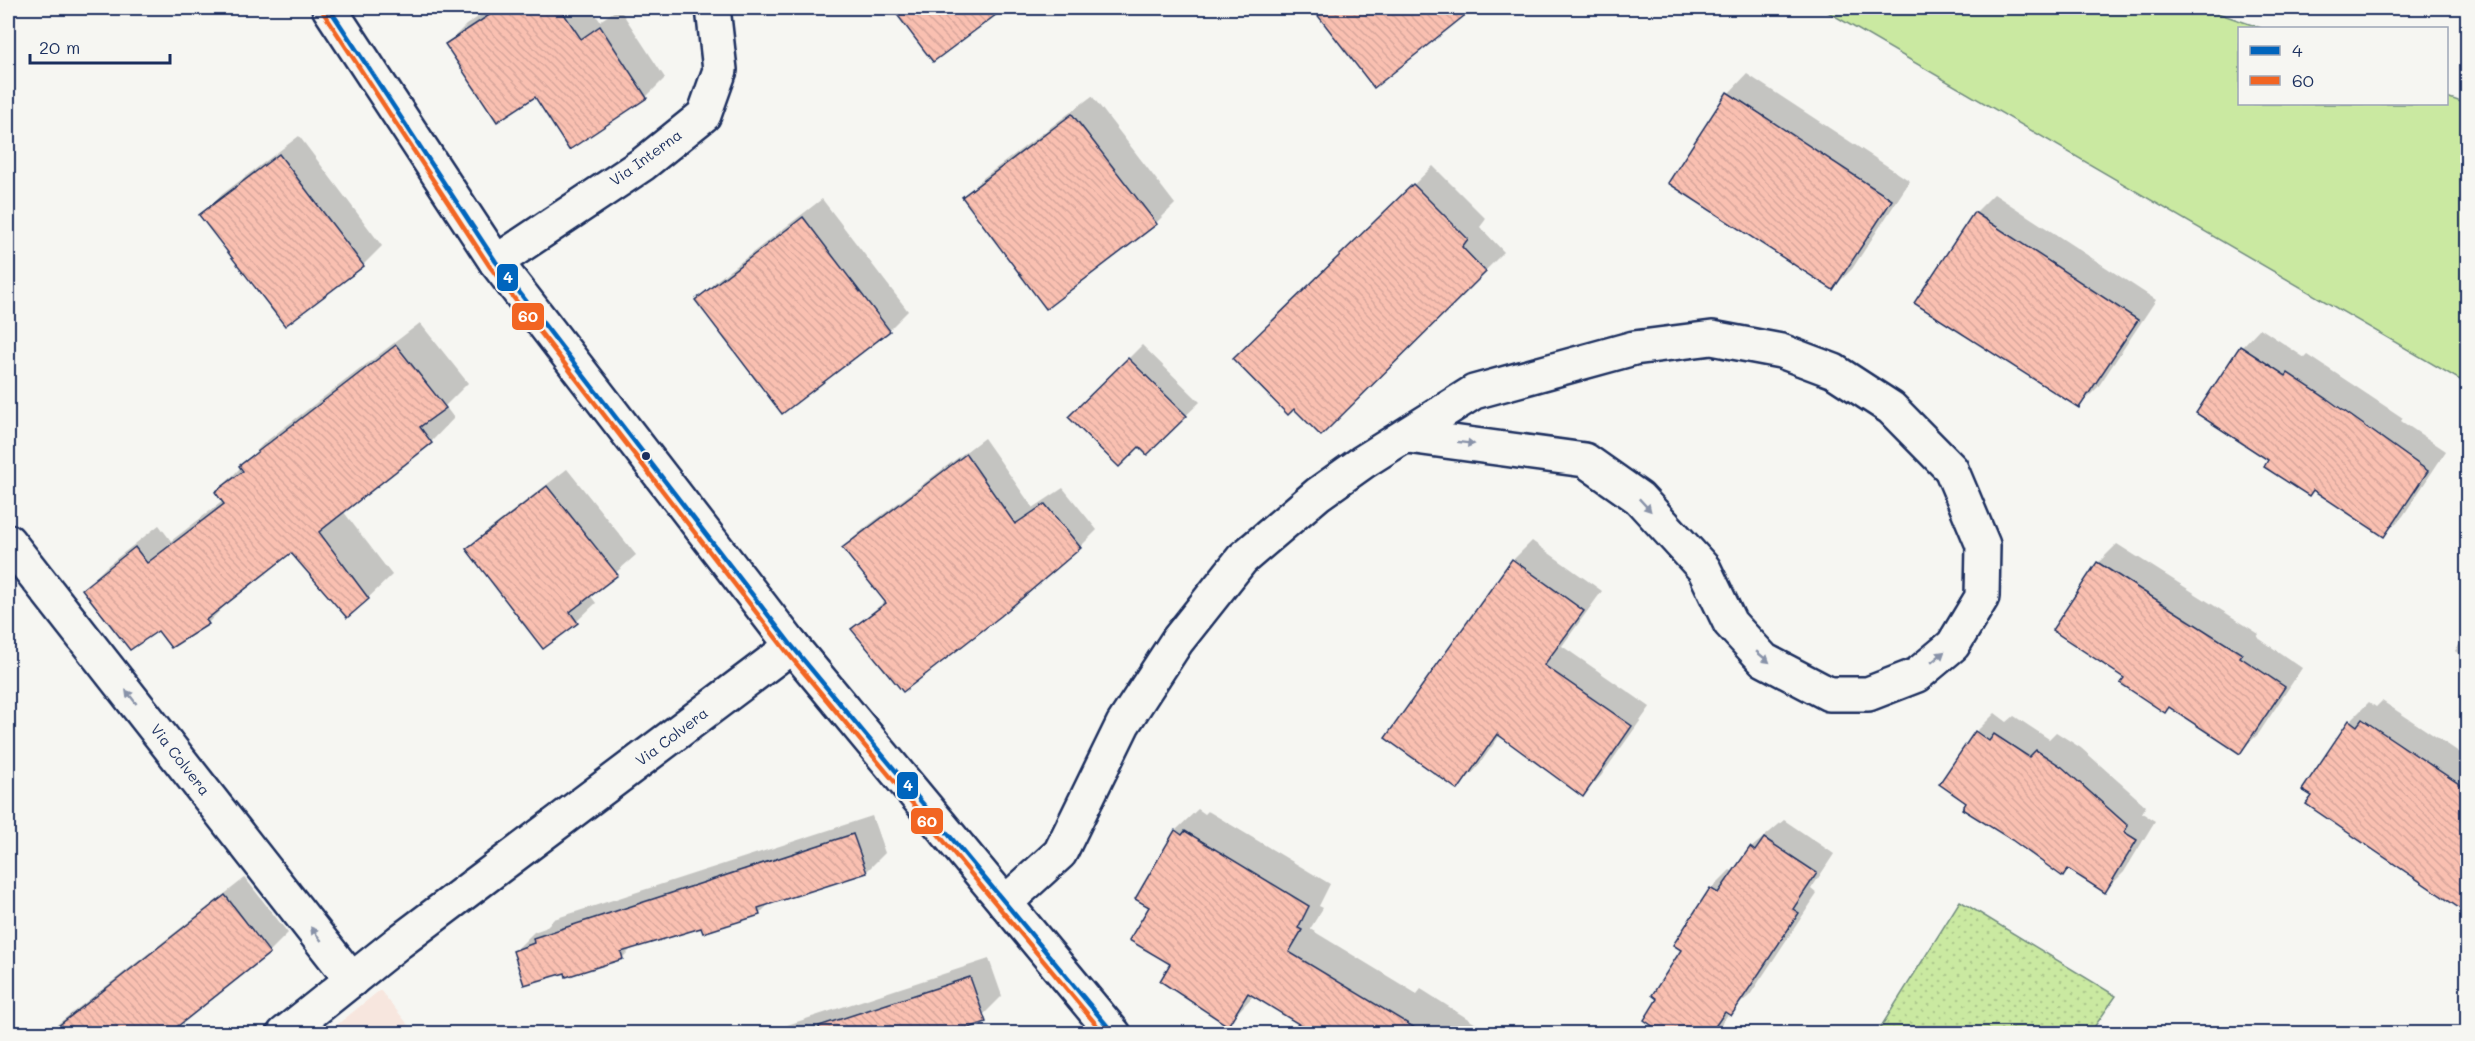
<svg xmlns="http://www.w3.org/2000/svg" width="2475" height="1041" font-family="Mali,sans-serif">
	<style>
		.built { fill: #f7e6de }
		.park { fill: #cae9a1; stroke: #728c80; stroke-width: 1.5 }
		.garden { fill: url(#garden-dots); stroke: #728c80; stroke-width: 1.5 }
		.shadow { fill: #0003 }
		.building { fill: url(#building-back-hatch); stroke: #1b2f5e; stroke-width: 1.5 }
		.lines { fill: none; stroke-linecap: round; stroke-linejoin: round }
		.minor-casing { stroke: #1b2f5e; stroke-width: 38 }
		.minor { stroke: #f6f6f2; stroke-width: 33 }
		.bus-1-casing { stroke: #f6f6f2; stroke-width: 9 }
		.bus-2-casing { stroke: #f6f6f2; stroke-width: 9 }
		.bus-1 { stroke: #0065bd; stroke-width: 4.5 }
		.bus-2 { stroke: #f26522; stroke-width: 4.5 }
		.oneway { fill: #8892a8 }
		.bus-dot { fill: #1b2f5e; stroke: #f6f6f2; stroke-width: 2 }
		.labels { text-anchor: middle; stroke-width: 5; stroke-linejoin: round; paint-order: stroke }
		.street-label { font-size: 15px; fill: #1b2f5e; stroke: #f6f6f2 }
		.line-badge { stroke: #f6f6f2; stroke-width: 2 }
		.badge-label { font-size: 16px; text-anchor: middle; font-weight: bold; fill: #fff }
	</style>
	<defs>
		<pattern id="garden-dots" width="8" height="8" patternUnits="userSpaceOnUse" patternTransform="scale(1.5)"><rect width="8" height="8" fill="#cae9a1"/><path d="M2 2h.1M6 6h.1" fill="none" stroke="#adc88d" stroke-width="1.8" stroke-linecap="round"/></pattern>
		<pattern id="building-back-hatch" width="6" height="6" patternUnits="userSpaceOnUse" patternTransform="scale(1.5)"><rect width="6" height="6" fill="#fac0b1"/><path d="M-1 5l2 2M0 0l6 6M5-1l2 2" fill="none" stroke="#d6a59b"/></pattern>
	</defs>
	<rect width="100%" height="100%" fill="#f6f6f2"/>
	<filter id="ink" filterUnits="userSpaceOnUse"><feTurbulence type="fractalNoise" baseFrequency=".0167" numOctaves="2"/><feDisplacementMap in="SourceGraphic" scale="12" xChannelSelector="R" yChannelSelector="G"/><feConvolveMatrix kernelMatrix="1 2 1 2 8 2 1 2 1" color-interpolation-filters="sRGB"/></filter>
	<g filter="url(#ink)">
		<polygon class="built" points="380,990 415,1033 327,1033"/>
		<polygon class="park" points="1821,8 2203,8 2261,28 2240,28 2240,104 2446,104 2447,97 2467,104 2467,384"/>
		<polygon class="garden" points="1960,901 2116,996 2090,1033 1877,1033"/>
		<g class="shadow">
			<polygon points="492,8 591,8 600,21 619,8 665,78 646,97 570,148 535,95 447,44 466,25"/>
			<polygon points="894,8 1002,8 934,60"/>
			<polygon points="1317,8 1474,8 1374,86 1315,9"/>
			<polygon points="1747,74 1910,181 1852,269 1833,288 1729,93"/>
			<polygon points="1092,96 1175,204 1156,223 964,197 983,178"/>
			<polygon points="299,136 382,246 363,265 285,324 201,215 220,196"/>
			<polygon points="1433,166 1486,219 1480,227 1504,252 1321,434 1294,407 1254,340"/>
			<polygon points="1994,194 2156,300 2098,387 2079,406 1975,213"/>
			<polygon points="822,199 908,311 889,330 697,300 716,281"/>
			<polygon points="420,323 468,383 445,406 454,418 431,442 343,511 392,575 368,598 291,551 231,599 208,623 171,646 159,629 84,589 107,566 159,525 171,541 223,501 217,492 264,443"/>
			<polygon points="2260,328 2305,358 2308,355 2403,418 2401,421 2446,451 2403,516 2384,535 2198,413 2242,347"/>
			<polygon points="1142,345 1200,402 1147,453 1139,445 1070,417"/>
			<polygon points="984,438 1033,508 1063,488 1097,530 1080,547 853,629 886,600 844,548 861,531"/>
			<polygon points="567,469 636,555 590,595 596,603 577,621 468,549 487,531"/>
			<polygon points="1532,541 1602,591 1562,646 1650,707 1601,776 1583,795 1500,735 1476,769 1458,788 1387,737 1513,560"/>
			<polygon points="2117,544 2259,634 2257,637 2302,668 2259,733 2240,752 2126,677 2098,563"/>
			<polygon points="2468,632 2468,660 2455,651"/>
			<polygon points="2382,701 2468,758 2468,912 2314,795 2350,721 2369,702 2376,707"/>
			<polygon points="1995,713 2007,722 2014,716 2049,739 2056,732 2081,748 2146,806 2142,813 2155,821 2124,872 2105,891 2070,869 2063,876 1968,803 1976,732"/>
			<polygon points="1198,809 1205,814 1208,811 1330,884 1319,906 1323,908 1310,929 1417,994 1421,989 1476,1024 1470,1034 1314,1034 1315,1032 1254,995 1227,1024 1172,964 1151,907 1137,899 1176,830"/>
			<polygon points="872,816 885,853 866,872 770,903 759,914 702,926 633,947 622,958 566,971 515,951 534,932 545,928 554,919"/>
			<polygon points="1784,820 1834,854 1811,889 1817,894 1750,995 1729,1013 1719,1027 1713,1034 1681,1034 1683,949 1711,889 1730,870 1734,872 1751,848"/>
			<polygon points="245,878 288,933 269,952 166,1034 45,1034"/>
			<polygon points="989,959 1002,996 983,1015 926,1034 760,1034"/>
		</g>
		<g class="building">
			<polygon points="500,8 560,8 581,39 600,26 647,98 569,150 535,97 497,122 445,44"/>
			<polygon points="892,8 1005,8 933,62"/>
			<polygon points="1312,8 1474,8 1374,88"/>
			<polygon points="1727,92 1892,200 1833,290 1668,183"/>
			<polygon points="1072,114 1157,224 1046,309 962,197"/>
			<polygon points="279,154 364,266 285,326 199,215"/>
			<polygon points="1413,184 1468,239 1462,247 1486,272 1321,436 1294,409 1288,415 1233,359"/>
			<polygon points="1974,212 2138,320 2079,408 1914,303"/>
			<polygon points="803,217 890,331 782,414 695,300"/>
			<polygon points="396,345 446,408 420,427 432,443 319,532 369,599 347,618 291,553 206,620 209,624 171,648 158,631 130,650 82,589 135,547 147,563 224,504 215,492 243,471 239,466"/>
			<polygon points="2240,346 2286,376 2288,373 2326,398 2428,471 2384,537 2313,490 2309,496 2264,467 2268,460 2196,413"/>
			<polygon points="1128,358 1187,416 1147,455 1139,447 1119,467 1068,417"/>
			<polygon points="966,454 1015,524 1045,504 1081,548 1001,616 903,692 851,629 886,603 842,548"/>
			<polygon points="547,486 618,575 570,612 578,623 543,649 466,549"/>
			<polygon points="1512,559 1584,611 1544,665 1632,726 1583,797 1497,734 1458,790 1385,738"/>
			<polygon points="2097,562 2242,654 2240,657 2285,687 2240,754 2169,707 2165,713 2120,683 2124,678 2052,630"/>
			<polygon points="2362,719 2468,790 2468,914 2306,804 2312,796 2302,790 2349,720 2357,726"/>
			<polygon points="1975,731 1989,741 1994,734 2029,757 2036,750 2062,767 2128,826 2124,832 2137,840 2105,893 2068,869 2063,877 2012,840 1962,809 1966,803 1939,784"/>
			<polygon points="1175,830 1182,835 1185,831 1309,906 1298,928 1302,930 1289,952 1425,1034 1315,1034 1248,993 1228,1026 1160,981 1170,964 1129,940 1149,907 1135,899"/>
			<polygon points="853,834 867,873 758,908 760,915 703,933 701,928 621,952 623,959 566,977 565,973 524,985 513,951 534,943 533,938"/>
			<polygon points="1764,838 1817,873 1793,909 1799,913 1731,1016 1725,1012 1710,1034 1664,1034 1644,1020 1657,999 1652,995 1681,950 1673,945 1710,888 1718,893 1750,847 1755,851"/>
			<polygon points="225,895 270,953 168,1034 48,1034"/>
			<polygon points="970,977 986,1022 952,1034 820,1034 819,1026"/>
		</g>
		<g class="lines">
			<defs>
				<g id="minor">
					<polyline points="329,8 496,262 792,646 1114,1034"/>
					<polyline points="496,262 643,164 704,115 720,70 713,8"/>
					<polyline points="8,541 352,980"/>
					<polyline points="1005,903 1060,853 1123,724 1177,641 1242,559 1318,494 1363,462 1474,392 1634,348 1712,338 1781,351 1834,371 1891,408 1951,469 1983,545 1982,597 1953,645 1917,675 1868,694 1829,694 1764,660 1730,623 1704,569 1639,498 1585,460 1408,436"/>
					<polyline points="284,1034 399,942 792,646"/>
				</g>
			</defs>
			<use href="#minor" class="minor-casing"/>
			<use href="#minor" class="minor"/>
			<defs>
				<polyline id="bus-1" points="329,8 496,262 792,646 1114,1034"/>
				<polyline id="bus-2" points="323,12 490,267 786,651 1104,1034"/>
			</defs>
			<use href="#bus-1" class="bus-1-casing"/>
			<use href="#bus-2" class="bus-2-casing"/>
			<use href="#bus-1" class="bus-1"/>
			<use href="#bus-2" class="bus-2"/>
		</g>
		<defs><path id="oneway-solid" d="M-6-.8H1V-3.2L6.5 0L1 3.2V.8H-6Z" transform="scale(1.5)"/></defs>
		<g class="oneway">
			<use href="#oneway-solid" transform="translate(1466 443) rotate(7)"/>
			<use href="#oneway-solid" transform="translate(1645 505) rotate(47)"/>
			<use href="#oneway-solid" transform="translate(1763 657) rotate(40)"/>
			<use href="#oneway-solid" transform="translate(1938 657) rotate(-40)"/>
			<use href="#oneway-solid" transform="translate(131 697) rotate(-128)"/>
			<use href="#oneway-solid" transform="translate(316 934) rotate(-128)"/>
		</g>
	</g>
	<circle class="bus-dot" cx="646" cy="456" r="5"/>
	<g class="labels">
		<g class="street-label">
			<text transform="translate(646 158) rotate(-36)" y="5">Via Interna</text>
			<text transform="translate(672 737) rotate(-37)" y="5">Via Colvera</text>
			<text transform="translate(180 760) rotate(52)" y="5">Via Colvera</text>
		</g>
	</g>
	<g class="line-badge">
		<rect x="496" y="263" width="23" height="29" rx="6" fill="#0065bd"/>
		<rect x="511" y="302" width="34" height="29" rx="6" fill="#f26522"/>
		<rect x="896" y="771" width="23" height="29" rx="6" fill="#0065bd"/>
		<rect x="910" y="807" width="34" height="28" rx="6" fill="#f26522"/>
	</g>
	<g class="badge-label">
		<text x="508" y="283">4</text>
		<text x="528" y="322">60</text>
		<text x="908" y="791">4</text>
		<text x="927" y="827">60</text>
	</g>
	<rect width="2475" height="1041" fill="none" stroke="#f6f6f2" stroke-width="30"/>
	<rect x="15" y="15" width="2445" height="1011" fill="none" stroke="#1b2f5e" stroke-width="2" filter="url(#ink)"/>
	<rect x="2238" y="27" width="210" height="78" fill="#f6f6f2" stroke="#9ea6b7" stroke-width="1.5"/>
	<rect x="2250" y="46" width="30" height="9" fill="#0065bd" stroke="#9ea6b7" stroke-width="1.5"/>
	<text x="2292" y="57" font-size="18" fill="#1b2f5e">4</text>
	<rect x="2250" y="76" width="30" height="9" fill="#f26522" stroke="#9ea6b7" stroke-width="1.5"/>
	<text x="2292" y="87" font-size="18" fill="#1b2f5e">60</text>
	<path d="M30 54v9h140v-9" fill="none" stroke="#1b2f5e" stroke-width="3"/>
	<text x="39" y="54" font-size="18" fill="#1b2f5e" stroke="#f6f6f2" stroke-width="4.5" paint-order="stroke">20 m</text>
</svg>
